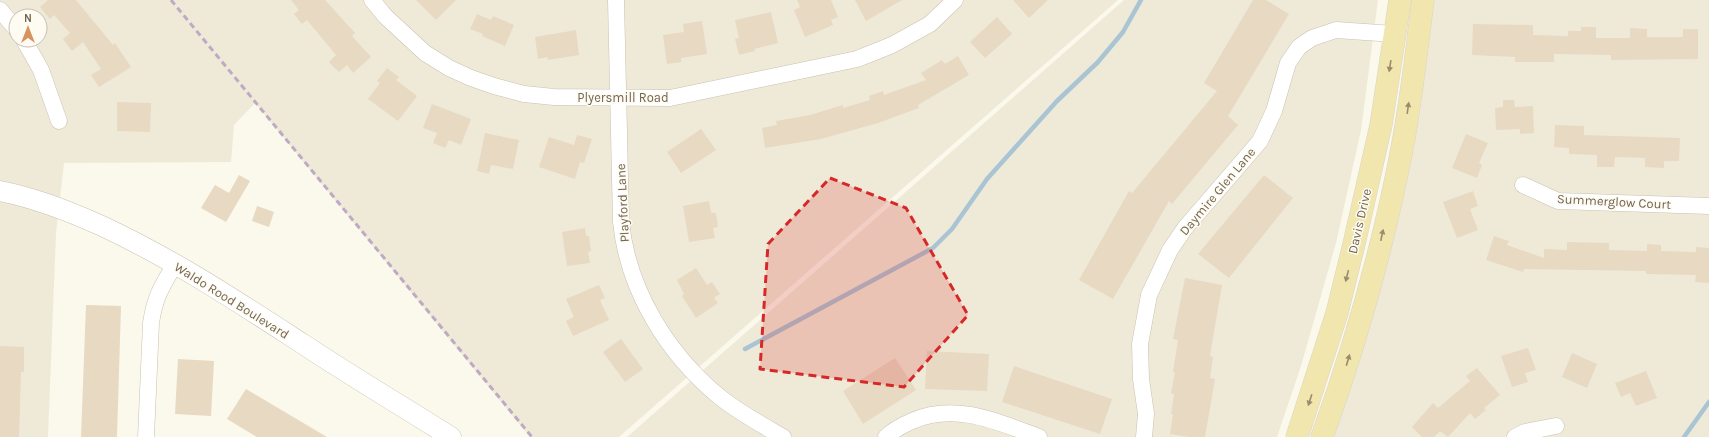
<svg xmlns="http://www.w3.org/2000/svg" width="1709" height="437" font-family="Karla,sans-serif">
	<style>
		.residential { fill: #efead8; fill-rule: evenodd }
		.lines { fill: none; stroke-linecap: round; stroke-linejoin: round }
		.stream { stroke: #a9c4d3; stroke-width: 4.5 }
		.building { fill: #e8d9c2 }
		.minor-casing { stroke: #cac0b0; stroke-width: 17 }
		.tertiary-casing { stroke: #cac0b0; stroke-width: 21 }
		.primary-casing { stroke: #d8d4ce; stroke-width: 23 }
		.minor { stroke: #fff; stroke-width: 16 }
		.tertiary { stroke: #fff; stroke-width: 20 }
		.primary { stroke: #f1e6ad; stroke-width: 22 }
		.rail { stroke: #beaac4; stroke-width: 3; stroke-dasharray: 6 4; stroke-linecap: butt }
		.oneway { fill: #9a8c6d }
		.marked { fill: #d62828; fill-opacity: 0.2; stroke: #d62828; stroke-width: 3; stroke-dasharray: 8 5; stroke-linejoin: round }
		.labels { text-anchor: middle; stroke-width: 3; stroke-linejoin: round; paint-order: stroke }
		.street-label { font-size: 13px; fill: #746551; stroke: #fdfbf2 }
	</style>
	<rect width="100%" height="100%" fill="#fbf8ec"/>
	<g class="residential">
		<path d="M0,0H1118L619,437H530L255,103L234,125L231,162L64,163L56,233L48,437H0ZM16,16H40V40H16Z"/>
		<polygon points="1124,0 1378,0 1361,130 1336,243 1301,366 1277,437 627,437"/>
		<polygon points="1413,0 1709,0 1709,437 1329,437 1367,288 1412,18"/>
	</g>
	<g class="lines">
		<g class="stream">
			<polyline points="745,349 933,248 952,229 987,179 1057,101 1098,62 1123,32 1141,0"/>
			<polyline points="1684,437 1709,402"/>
		</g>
	</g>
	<g class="building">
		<polygon points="48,0 76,0 113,45 115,43 131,67 99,87 91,75 101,69 83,42 72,51 63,39 70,33 54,15 50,19 40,7"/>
		<polygon points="291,0 325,0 355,33 352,36 371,57 353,73 347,65 339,72 329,62 336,55 307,20 302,24 294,14 299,10"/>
		<polygon points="416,0 456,0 436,20"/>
		<polygon points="797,0 831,0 838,17 831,20 833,25 805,37 794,10 800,7"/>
		<polygon points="855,0 902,0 866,21"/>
		<polygon points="1013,0 1048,0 1029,18"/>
		<polygon points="1253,0 1266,0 1289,14 1228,116 1238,125 1172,204 1169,201 1113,299 1079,280 1129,191 1132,193 1217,91 1204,83"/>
		<polygon points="771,12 778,43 754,49 755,51 739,55 735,39 739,38 735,20"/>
		<polygon points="477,14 491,20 493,16 514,25 505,46 482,36 483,34 470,29"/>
		<polygon points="997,17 1012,34 985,58 970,42"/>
		<polygon points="702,21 707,54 681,58 681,62 667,64 663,35 684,32 683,24"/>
		<polygon points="1473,24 1533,25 1533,35 1568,36 1568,31 1581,31 1581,27 1596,27 1596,38 1630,38 1630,28 1647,29 1647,37 1683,37 1683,29 1698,29 1698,59 1611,60 1611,55 1554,54 1554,62 1515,62 1515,57 1472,55"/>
		<polygon points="576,30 579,55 548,60 547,57 538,59 535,37"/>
		<polygon points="958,56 969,75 918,105 919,108 878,123 821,139 765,148 762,128 777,125 776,121 810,115 843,105 843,108 870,100 869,96 883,91 884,95 926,80 921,73 942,60 945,64"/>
		<polygon points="387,68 399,77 396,80 417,96 398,121 368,99 380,83 377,81"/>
		<polygon points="1503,100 1514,100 1515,107 1533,106 1534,133 1520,134 1520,129 1496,130 1495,108 1503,107"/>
		<polygon points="117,102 151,103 150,132 117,131"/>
		<polygon points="432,104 471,119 461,145 449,140 445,148 433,143 437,133 423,128"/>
		<polygon points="1555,125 1584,126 1584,135 1680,138 1679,161 1664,161 1664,168 1645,167 1645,158 1615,157 1614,167 1597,167 1597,155 1569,154 1569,148 1554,147"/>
		<polygon points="701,129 716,150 681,173 667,152"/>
		<polygon points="485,133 519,140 513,169 491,165 489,174 477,171"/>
		<polygon points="1466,134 1488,143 1479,163 1482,165 1477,178 1452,168"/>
		<polygon points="577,135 592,139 584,163 580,162 575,179 539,167 549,137 574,145"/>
		<polygon points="239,175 250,181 226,222 201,208 215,185 229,193"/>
		<polygon points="1264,175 1293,198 1229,278 1198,254"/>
		<polygon points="1473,191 1478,206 1470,209 1478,230 1457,238 1443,202"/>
		<polygon points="709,201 711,213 716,213 718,227 713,228 715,238 689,242 683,206"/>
		<polygon points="257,206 274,212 269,227 252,221"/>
		<polygon points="585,228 586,236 589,236 591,251 588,252 590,263 567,266 562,232"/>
		<polygon points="1494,236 1509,241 1507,245 1544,258 1544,249 1567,250 1567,242 1609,243 1609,250 1647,251 1647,244 1661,245 1661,251 1696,252 1696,247 1709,248 1709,283 1695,282 1696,275 1646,274 1646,271 1524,269 1523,272 1486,260"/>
		<polygon points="696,268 707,285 712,282 720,294 714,298 718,303 696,318 682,296 684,294 677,280"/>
		<polygon points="1185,278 1222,285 1210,356 1213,357 1210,378 1215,379 1205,437 1189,437 1170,434 1173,414 1171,414 1174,394 1171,393 1175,372 1173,372 1178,340 1173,339"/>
		<polygon points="599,285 605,298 600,300 609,320 573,336 566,321 574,317 566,299"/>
		<polygon points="86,305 121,306 117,437 81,437"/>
		<polygon points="621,339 643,369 625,382 603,352"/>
		<polygon points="0,346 24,347 24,372 21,372 19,437 0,437"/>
		<polygon points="1528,348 1536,370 1525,373 1528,382 1512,387 1501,356"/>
		<polygon points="927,351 989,354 987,391 925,389"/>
		<polygon points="1572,353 1597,364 1587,388 1562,377"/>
		<polygon points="895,358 916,390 863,424 843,391"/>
		<polygon points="178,359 214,361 211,416 175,414"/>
		<polygon points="1014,366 1112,399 1100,434 1002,402"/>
		<polygon points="1477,368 1500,395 1484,408 1486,410 1475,419 1470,413 1448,437 1440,431 1434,437 1422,437 1412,427 1433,403 1438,408 1470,381 1466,376"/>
		<polygon points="1646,371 1657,398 1636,406 1630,393 1621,397 1615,383"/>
		<polygon points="246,389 327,437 257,437 227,419"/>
	</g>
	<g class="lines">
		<defs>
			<g id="minor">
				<polyline points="372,0 385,16 425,53 449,68 471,78 494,86 524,94 554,97 670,98 857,59 892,45 930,24 955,0"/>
				<path d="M616,0L621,222C628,291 668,355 721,398C740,413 762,425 783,437"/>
				<polyline points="0,10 16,29"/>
				<polyline points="24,40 41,70 59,121"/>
				<polyline points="1523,185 1558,201 1709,206"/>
				<path d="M146,437L151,323C155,296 162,286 175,264"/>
				<path d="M886,437C893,430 903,425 912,421C956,402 998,422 1039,437"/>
				<polyline points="1144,437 1146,414 1141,379 1140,344 1149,295 1170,250 1185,228 1260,141 1274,111 1288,63 1299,47 1312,38 1336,30 1394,34"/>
				<polyline points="1515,437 1525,432 1556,426"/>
			</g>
			<path id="tertiary" d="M0,191C36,198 69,211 102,226C173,259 238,302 303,344C351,376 402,406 451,437"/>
			<g id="primary">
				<polyline points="1297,437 1337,313 1354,244 1381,125 1400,0"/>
				<path d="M1322,437C1357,340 1385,240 1404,138C1412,93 1417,46 1423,0"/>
			</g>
		</defs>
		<use href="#minor" class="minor-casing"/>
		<use href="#tertiary" class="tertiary-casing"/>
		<use href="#primary" class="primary-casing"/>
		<use href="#minor" class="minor"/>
		<use href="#tertiary" class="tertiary"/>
		<use href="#primary" class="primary"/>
		<polyline class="rail" points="171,0 532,437"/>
	</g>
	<defs><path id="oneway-solid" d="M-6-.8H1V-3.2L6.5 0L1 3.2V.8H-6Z"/></defs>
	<g class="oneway">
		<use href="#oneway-solid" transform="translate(1390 66) rotate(99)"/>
		<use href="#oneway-solid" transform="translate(1408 108) rotate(-82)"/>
		<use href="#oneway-solid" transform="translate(1382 235) rotate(-78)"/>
		<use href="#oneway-solid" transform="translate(1347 276) rotate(104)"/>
		<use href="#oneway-solid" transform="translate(1348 360) rotate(-74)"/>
		<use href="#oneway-solid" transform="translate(1310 400) rotate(108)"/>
	</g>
	<path class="marked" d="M830,178L906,208L968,315L904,387L760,369L768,244Z"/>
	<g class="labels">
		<g class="street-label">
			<text x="623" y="102">Plyersmill Road</text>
			<text transform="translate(1217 191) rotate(-50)" y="5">Daymire Glen Lane</text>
			<text transform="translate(1614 201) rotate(3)" y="5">Summerglow Court</text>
			<text transform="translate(622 203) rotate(-93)" y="5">Playford Lane</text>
			<text transform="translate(1359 221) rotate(-77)" y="5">Davis Drive</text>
			<text transform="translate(232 300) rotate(32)" y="5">Waldo Rood Boulevard</text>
		</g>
	</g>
	<g transform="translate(28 28)"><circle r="19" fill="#fdfbf2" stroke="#c6bfb2"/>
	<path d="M0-3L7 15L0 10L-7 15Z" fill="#d69360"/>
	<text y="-6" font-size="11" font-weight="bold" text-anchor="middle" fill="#746551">N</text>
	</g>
</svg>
